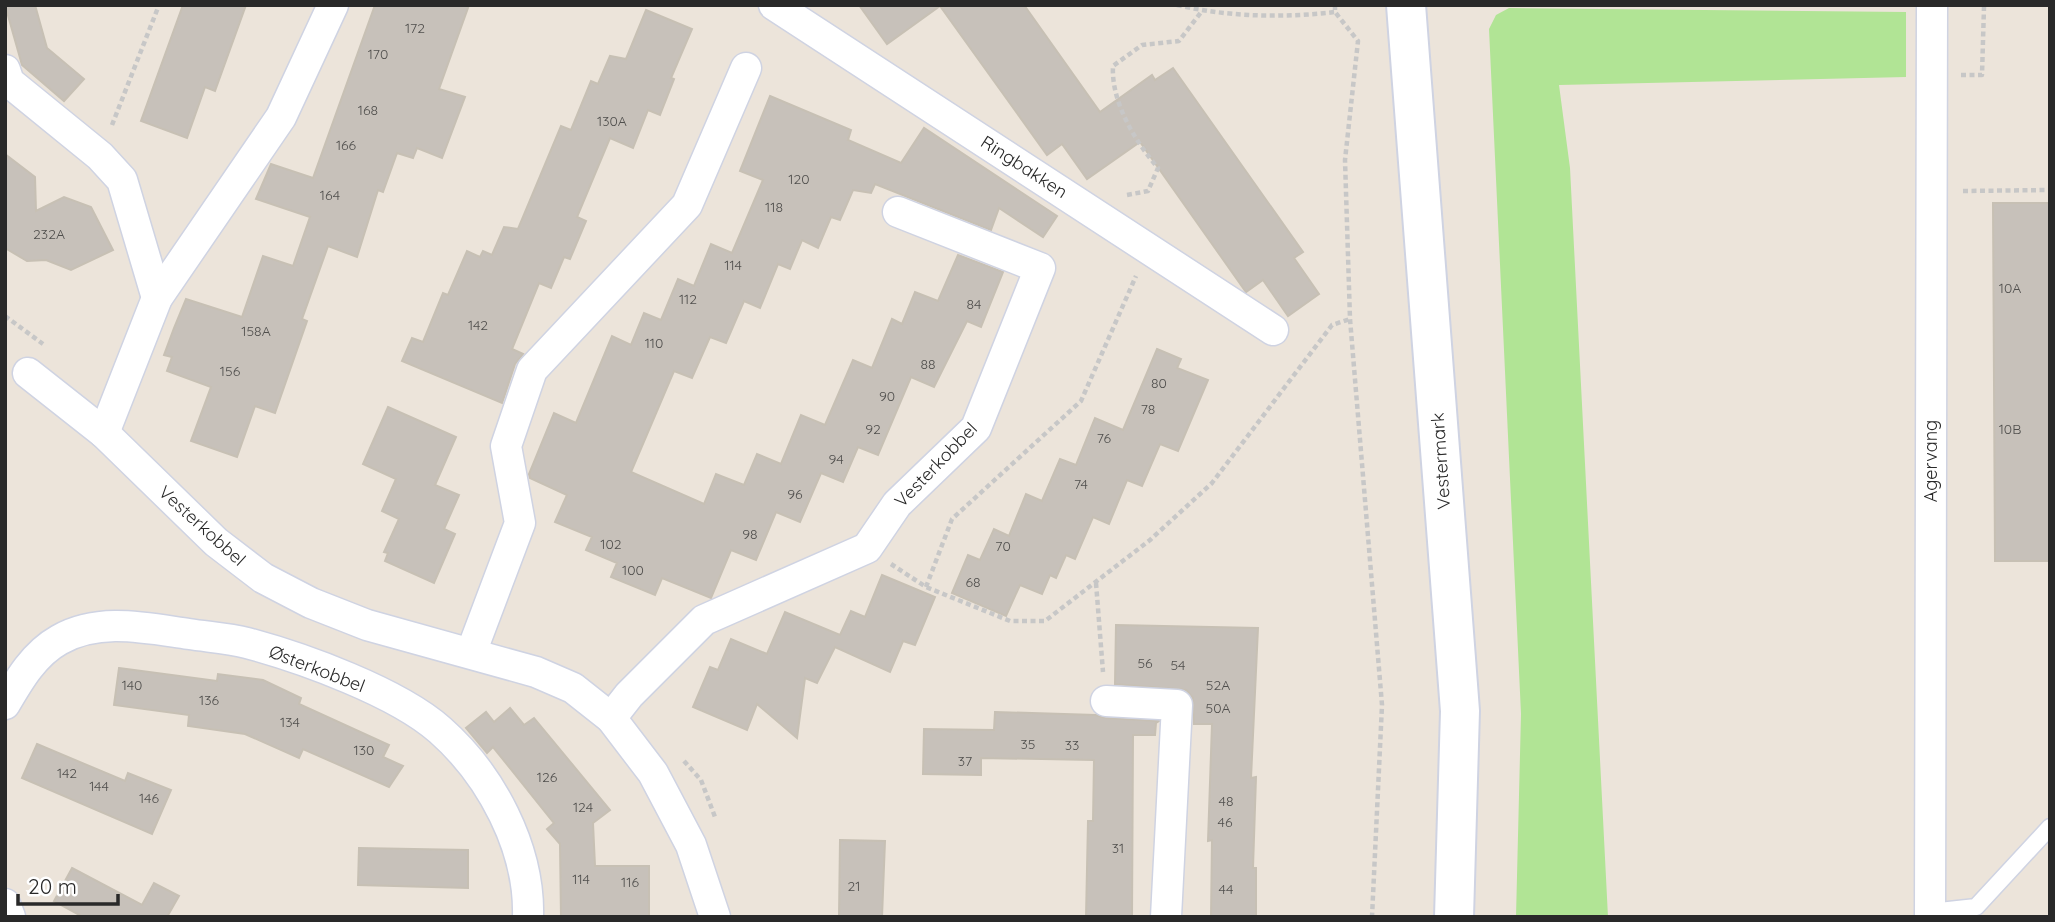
<svg xmlns="http://www.w3.org/2000/svg" width="2055" height="922" font-family="Quicksand,sans-serif">
	<style>
		.green { fill: #b1e495 }
		.building { fill: #c7c1ba; stroke: #c7c0b4; stroke-width: 2 }
		.lines { fill: none; stroke-linecap: round; stroke-linejoin: round }
		.lane-casing { stroke: #cfd3e2; stroke-width: 19 }
		.street-casing { stroke: #cfd3e2; stroke-width: 33 }
		.secondary-casing { stroke: #cfd3e2; stroke-width: 42 }
		.path { stroke: #c7c7c7; stroke-width: 4.5; stroke-dasharray: 5 3.5; stroke-linecap: butt }
		.lane { stroke: #fff; stroke-width: 16 }
		.street { stroke: #fff; stroke-width: 30 }
		.secondary { stroke: #fff; stroke-width: 38 }
		.labels { text-anchor: middle; stroke-width: 6; stroke-linejoin: round; paint-order: stroke }
		.number-label { font-size: 14px; fill: #504f4d }
		.street-label { font-size: 18px; fill: #292929; stroke: #fff }
	</style>
	<rect width="100%" height="100%" fill="#ece4da"/>
	<polygon class="green" points="1509,8 1906,12 1906,77 1559,85 1570,168 1608,917 1516,917 1521,714 1489,29 1496,15"/>
	<g class="building">
		<polygon points="5,5 35,5 47,48 84,79 64,101 22,65"/>
		<polygon points="183,5 246,5 215,91 205,87 187,138 141,121"/>
		<polygon points="375,5 469,5 439,89 465,97 442,158 417,148 413,158 397,153 383,192 378,190 357,257 328,246 302,319 307,321 275,413 255,406 237,457 191,441 211,387 167,371 172,357 164,355 174,328 186,299 242,317 263,256 293,266 310,217 256,199 271,164 313,178"/>
		<polygon points="859,5 1024,5 1100,112 1152,75 1155,80 1173,68 1303,252 1294,258 1319,294 1288,316 1263,280 1246,292 1140,142 1087,179 1062,144 1047,155 940,6 887,44"/>
		<polygon points="646,10 692,29 671,78 674,79 660,115 648,110 633,148 610,138 577,217 586,221 570,259 564,257 551,288 539,283 512,349 523,354 515,364 502,403 402,361 412,338 423,342 443,293 448,295 467,251 480,257 483,251 492,255 504,227 518,229 561,126 571,130 591,81 598,84 610,56 626,59"/>
		<polygon points="770,96 851,130 848,140 901,163 924,128 1057,216 1043,237 999,208 991,230 875,184 871,193 853,190 840,220 831,217 818,248 802,240 790,269 778,264 760,308 744,301 726,343 710,337 692,378 674,371 631,472 704,504 716,474 744,485 757,454 781,464 801,415 825,425 853,360 872,368 892,319 902,324 915,292 938,301 958,255 1003,272 981,327 967,321 934,387 911,377 878,455 858,447 843,482 821,473 800,522 776,512 756,560 731,550 711,598 662,578 655,595 611,577 617,563 586,550 592,537 555,522 567,495 530,478 529,474 554,413 576,423 612,336 631,345 644,313 661,320 678,279 694,286 711,244 732,253 763,180 740,171"/>
		<polygon points="5,154 35,177 36,211 64,197 91,207 113,250 71,270 46,260 27,261 5,248"/>
		<polygon points="1993,203 2050,203 2050,561 1995,561"/>
		<polygon points="1157,349 1181,359 1177,368 1208,380 1178,451 1160,444 1142,486 1127,480 1109,524 1093,517 1075,559 1066,555 1056,578 1050,575 1042,594 1020,585 1006,616 952,593 968,555 980,560 994,529 1009,536 1026,494 1042,501 1060,459 1076,465 1095,418 1123,430"/>
		<polygon points="388,407 456,437 435,485 459,495 444,529 455,534 434,583 385,561 388,553 384,552 399,519 382,511 396,479 363,464"/>
		<polygon points="882,575 935,597 915,645 903,641 890,672 835,647 817,683 805,678 797,738 757,704 747,730 693,707 710,667 718,670 731,639 767,654 785,612 840,635 851,611 865,617"/>
		<polygon points="1116,625 1258,628 1251,778 1256,777 1253,868 1256,868 1256,917 1211,917 1212,840 1208,841 1212,724 1194,724 1193,698 1186,690 1115,684"/>
		<polygon points="119,668 217,681 218,674 263,680 301,698 299,704 389,745 383,757 403,766 389,787 303,749 299,758 245,734 188,726 189,715 114,705"/>
		<polygon points="510,708 524,725 534,718 610,810 593,823 595,866 649,866 649,917 561,917 560,844 547,829 554,823 493,747 487,753 466,728 486,712 494,722"/>
		<polygon points="995,712 1096,715 1105,718 1159,721 1156,723 1155,735 1133,735 1132,917 1086,917 1088,821 1093,821 1094,760 981,758 981,775 923,774 924,729 994,730"/>
		<polygon points="37,744 125,781 128,773 171,790 152,834 22,778"/>
		<polygon points="840,840 885,841 882,917 839,917"/>
		<polygon points="359,848 468,850 468,888 358,885"/>
		<polygon points="72,868 142,905 154,883 179,896 167,917 83,917 54,901"/>
	</g>
	<g class="lines">
		<defs>
			<polyline id="lane" points="1930,912 1976,907 2050,827"/>
			<g id="street">
				<polyline points="774,5 1273,330"/>
				<polyline points="5,70 9,82 100,156 122,180 157,298"/>
				<polyline points="28,373 104,433 216,542 263,578 311,603 367,625 536,672 573,688 611,718 653,773 691,845 715,917"/>
				<polyline points="104,433 157,298 281,117 333,5"/>
				<polyline points="471,653 520,523 506,446 532,370 687,205 746,68"/>
				<polyline points="1106,701 1177,705 1166,917"/>
				<path d="M5,704C19,680 34,654 59,640C99,617 146,628 189,634C208,637 228,638 247,643C303,658 397,692 440,730C491,775 530,848 528,917"/>
				<polyline points="611,718 629,695 704,620 867,548 897,504 976,428 1040,268 898,212"/>
				<polyline points="5,904 10,917"/>
				<polyline points="1930,917 1932,5"/>
			</g>
			<polyline id="secondary" points="1406,5 1460,711 1454,917"/>
		</defs>
		<use href="#lane" class="lane-casing"/>
		<use href="#street" class="street-casing"/>
		<use href="#secondary" class="secondary-casing"/>
		<g class="path">
			<path d="M1177,5C1228,17 1283,18 1335,12"/>
			<polyline points="1335,5 1335,12 1358,41 1345,160 1350,319 1382,705 1372,917"/>
			<polyline points="1961,75 1982,75 1984,7"/>
			<polyline points="112,125 159,5"/>
			<polyline points="1963,191 2050,190"/>
			<path d="M1127,195L1148,191L1158,168C1135,141 1111,102 1113,66L1142,45L1179,41L1202,11"/>
			<polyline points="5,316 43,344"/>
			<polyline points="891,564 926,587 1010,621 1045,621 1150,540 1212,483 1332,325 1350,319"/>
			<polyline points="1096,583 1103,672"/>
			<polyline points="926,587 952,519 1081,401 1136,276"/>
			<polyline points="684,761 701,780 715,817"/>
		</g>
		<use href="#lane" class="lane"/>
		<use href="#street" class="street"/>
		<use href="#secondary" class="secondary"/>
	</g>
	<g class="labels">
		<g class="number-label">
			<text x="415" y="33">172</text>
			<text x="378" y="59">170</text>
			<text x="368" y="115">168</text>
			<text x="612" y="126">130A</text>
			<text x="346" y="150">166</text>
			<text x="799" y="184">120</text>
			<text x="330" y="200">164</text>
			<text x="774" y="212">118</text>
			<text x="49" y="239">232A</text>
			<text x="733" y="270">114</text>
			<text x="2010" y="293">10A</text>
			<text x="688" y="304">112</text>
			<text x="974" y="309">84</text>
			<text x="478" y="330">142</text>
			<text x="256" y="336">158A</text>
			<text x="654" y="348">110</text>
			<text x="928" y="369">88</text>
			<text x="230" y="376">156</text>
			<text x="1159" y="388">80</text>
			<text x="887" y="401">90</text>
			<text x="1148" y="414">78</text>
			<text x="873" y="434">92</text>
			<text x="2010" y="434">10B</text>
			<text x="1104" y="443">76</text>
			<text x="836" y="464">94</text>
			<text x="1081" y="489">74</text>
			<text x="795" y="499">96</text>
			<text x="750" y="539">98</text>
			<text x="611" y="549">102</text>
			<text x="1003" y="551">70</text>
			<text x="633" y="575">100</text>
			<text x="973" y="587">68</text>
			<text x="1145" y="668">56</text>
			<text x="1178" y="670">54</text>
			<text x="132" y="690">140</text>
			<text x="1218" y="690">52A</text>
			<text x="209" y="705">136</text>
			<text x="1218" y="713">50A</text>
			<text x="290" y="727">134</text>
			<text x="1028" y="749">35</text>
			<text x="1072" y="750">33</text>
			<text x="364" y="755">130</text>
			<text x="965" y="766">37</text>
			<text x="67" y="778">142</text>
			<text x="547" y="782">126</text>
			<text x="99" y="791">144</text>
			<text x="149" y="803">146</text>
			<text x="1226" y="806">48</text>
			<text x="583" y="812">124</text>
			<text x="1225" y="827">46</text>
			<text x="1118" y="853">31</text>
			<text x="581" y="884">114</text>
			<text x="630" y="887">116</text>
			<text x="854" y="891">21</text>
			<text x="1226" y="894">44</text>
		</g>
		<g class="street-label">
			<text transform="translate(1024 167) rotate(33)" y="6">Ringbakken</text>
			<text transform="translate(1441 461) rotate(-94)" y="6">Vestermark</text>
			<text transform="translate(1931 461) rotate(-90)" y="6">Agervang</text>
			<text transform="translate(936 465) rotate(-46)" y="6">Vesterkobbel</text>
			<text transform="translate(202 526) rotate(42)" y="6">Vesterkobbel</text>
			<text transform="translate(317 669) rotate(21)" y="6">Østerkobbel</text>
		</g>
	</g>
	<rect width="2055" height="922" fill="none" stroke="#292929" stroke-width="14"/>
	<path d="M18 894v10h100v-10" fill="none" stroke="#292929" stroke-width="3.5"/>
	<text x="28" y="894" font-size="21" fill="#292929" stroke="#ffffff" stroke-width="5" paint-order="stroke">20 m</text>
</svg>
